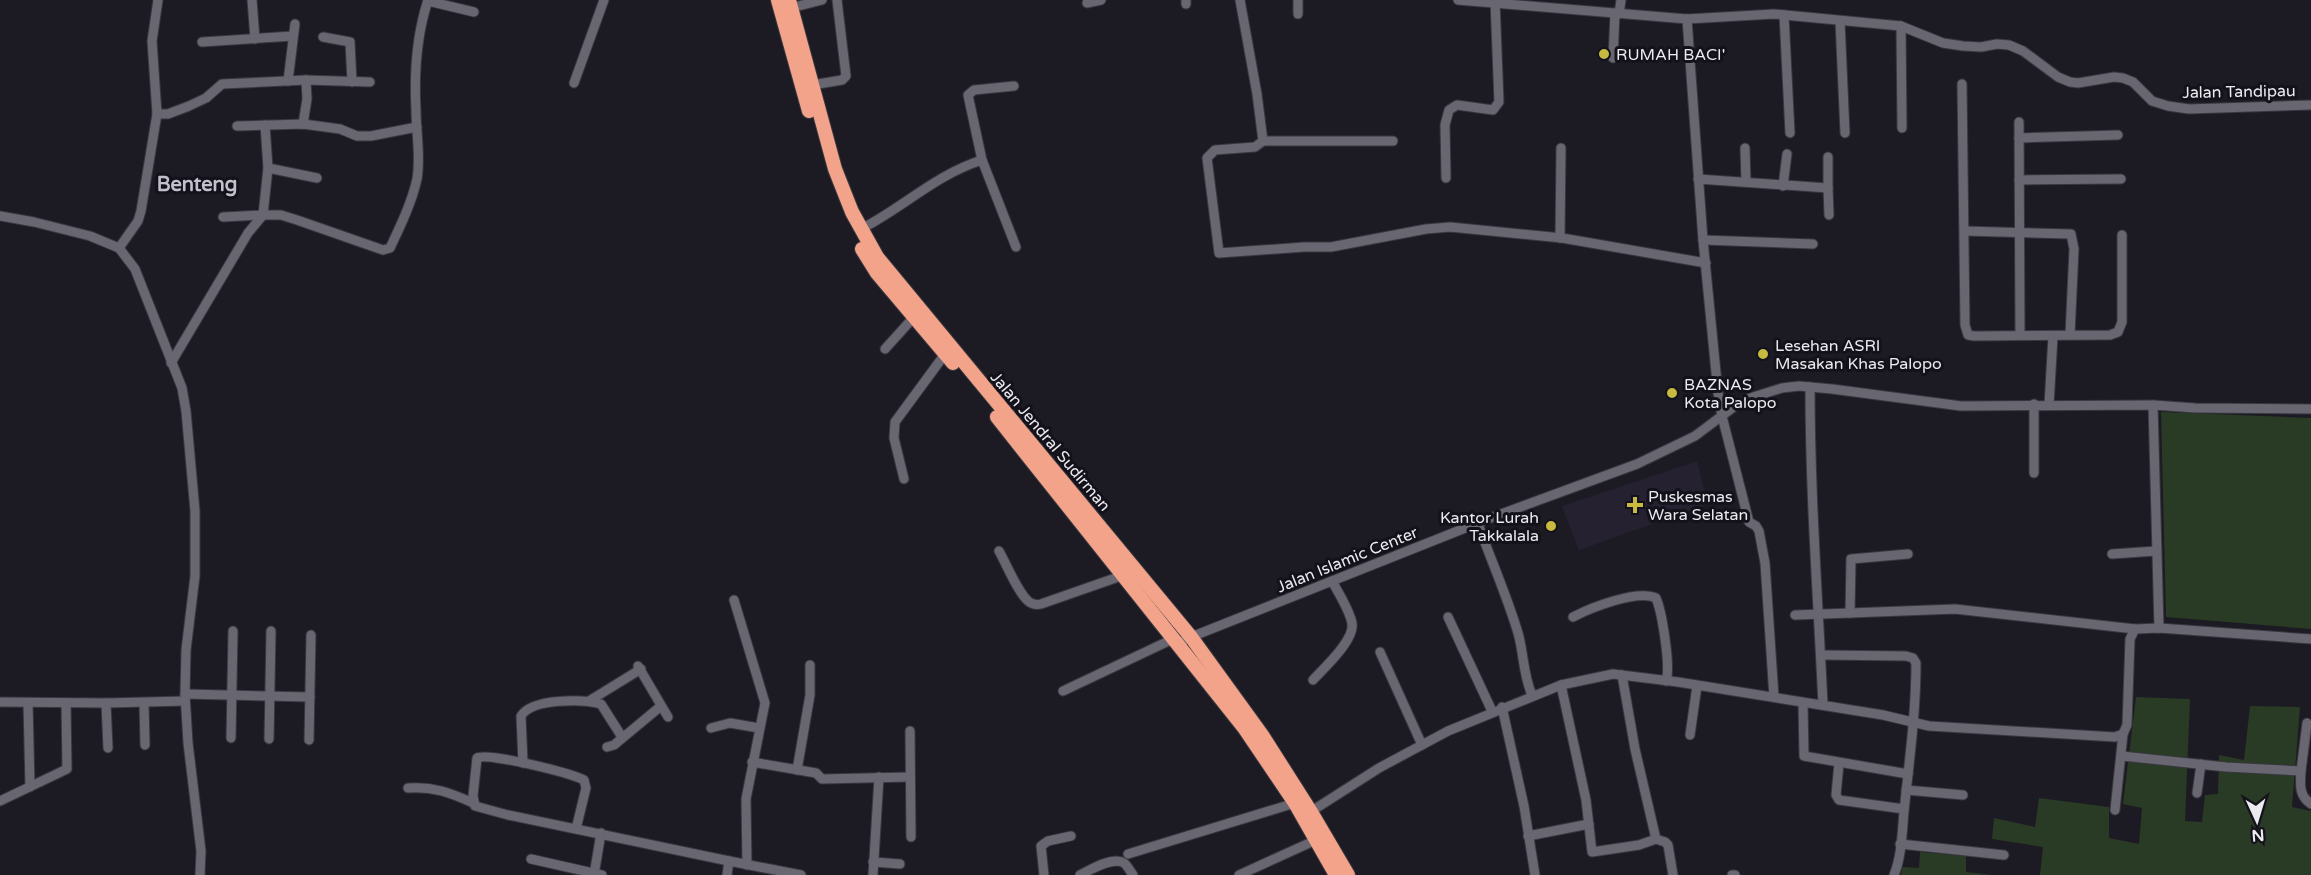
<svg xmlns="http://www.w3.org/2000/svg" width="2311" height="875" font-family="'Varela Round',sans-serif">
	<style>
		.medical { fill: #252130 }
		.green { fill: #293a25 }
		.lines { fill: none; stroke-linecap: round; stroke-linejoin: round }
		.minor-casing { stroke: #39383f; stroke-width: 11 }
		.highway-casing { stroke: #39383f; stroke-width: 16 }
		.minor { stroke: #686671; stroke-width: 9 }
		.highway { stroke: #f2a38a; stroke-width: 14 }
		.poi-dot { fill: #c8bb3b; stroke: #13121a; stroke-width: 2 }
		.labels { text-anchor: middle; stroke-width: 6; stroke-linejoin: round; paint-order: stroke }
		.poi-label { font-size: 16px; fill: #ebeaf0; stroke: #13121a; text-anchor: start }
		.street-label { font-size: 16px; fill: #ebeaf0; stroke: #13121a }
		.quarter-label { font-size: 20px; font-weight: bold; fill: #c1c0cc; stroke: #13121a }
	</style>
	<rect width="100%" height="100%" fill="#1c1b23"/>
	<polygon class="medical" points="1697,461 1708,504 1579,550 1562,506"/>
	<g class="green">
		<polygon points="2161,412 2311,418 2311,629 2166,617"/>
		<polygon points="2136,697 2190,699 2185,821 2202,822 2205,795 2218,794 2219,755 2244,760 2250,706 2300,707 2292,807 2311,811 2311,875 2040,875 2043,847 1992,839 1994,818 2035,827 2039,798 2109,807 2109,838 2139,844 2142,808 2123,804"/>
		<polygon points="1920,852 1966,856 1966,872 1991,875 1901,875 1902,867 1919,868"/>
	</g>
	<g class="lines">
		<defs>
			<g id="minor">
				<polyline points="252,0 255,39"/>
				<polyline points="1186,0 1186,4"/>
				<polyline points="1240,0 1257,94 1263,141 1255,147 1215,150 1207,158 1219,253 1304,247 1331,247 1426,229 1450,227 1562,238 1706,263"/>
				<polyline points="1298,0 1298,14"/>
				<polyline points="1458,0 1687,19 1774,14 1901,26 1943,43 1963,46 1981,47 1997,44 2009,45 2023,51 2058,77 2070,82 2078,83 2114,77 2123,78 2133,82 2152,101 2168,106 2189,109 2311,105"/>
				<polyline points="428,1 474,12"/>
				<polyline points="1087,3 1101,0"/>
				<polyline points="787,9 822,0"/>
				<polyline points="1619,14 1621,0"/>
				<polyline points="1784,15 1790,133"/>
				<polyline points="1687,19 1703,240 1718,393 1722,416 1749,522 1756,526 1759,531 1765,563 1774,697"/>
				<polyline points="1840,21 1845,133"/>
				<polyline points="1901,26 1902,128"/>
				<polyline points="323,37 350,42 352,82"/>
				<polyline points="202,42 293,36"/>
				<polyline points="1613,58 1615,13"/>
				<polyline points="288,81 295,24"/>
				<polyline points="574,83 604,0"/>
				<polyline points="1962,84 1965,325 1968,335 1974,336 2110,335 2118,332 2122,322 2122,235"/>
				<polyline points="812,85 842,80 846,76 837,0"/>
				<polyline points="157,114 168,114 189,106 206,98 222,84 306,80 370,82"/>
				<polyline points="2019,122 2020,335"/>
				<polyline points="303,124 307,99 306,80"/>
				<polyline points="237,126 303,124 340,129 357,136 371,136 417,127"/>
				<polyline points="2019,138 2118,135"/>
				<polyline points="1263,141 1393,141"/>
				<polyline points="1745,148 1746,182"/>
				<polyline points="1828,157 1828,188"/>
				<polyline points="982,160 968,95 974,90 1014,86"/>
				<polyline points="268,168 317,178"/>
				<polyline points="1446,178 1445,125 1449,110 1457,105 1493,110 1499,102 1495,0"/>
				<polyline points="1698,179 1828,188 1829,215"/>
				<polyline points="2019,180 2121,179"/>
				<polyline points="1783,186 1787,154"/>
				<polyline points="0,216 34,222 90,236 119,248 135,269 182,388 186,411 195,511 195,576 186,650 185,694 188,743 201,851 200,875"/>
				<polyline points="223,217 263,215 268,168 265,125"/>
				<path d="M861,229C904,207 935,175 982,160L1016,247"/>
				<polyline points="1965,231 2071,234 2074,249 2070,335"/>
				<polyline points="1560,238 1561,148"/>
				<polyline points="1703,240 1813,244"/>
				<polyline points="119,248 138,221 141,211 157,114 152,41 158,0"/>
				<polyline points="885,349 913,318"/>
				<path d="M171,363L248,233L263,215H281L297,220L383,250L390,248C400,227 412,202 417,179C421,156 416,133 416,110C414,74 417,34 428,0"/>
				<path d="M1810,387C1810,493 1818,599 1823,705"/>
				<polyline points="2034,404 2034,473"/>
				<polyline points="2049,405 2053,336"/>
				<polyline points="2153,405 2159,628"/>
				<polyline points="904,479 894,438 895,422 945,354"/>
				<path d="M1478,524C1491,560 1507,596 1518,633C1524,654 1523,675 1532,695"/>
				<path d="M999,551C1006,563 1020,598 1031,603C1035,605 1037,605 1041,604L1124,575"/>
				<polyline points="2112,554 2156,551"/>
				<polyline points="734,600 765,703 746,799 747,865"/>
				<polyline points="1850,613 1955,609 2135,629"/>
				<polyline points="1795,615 1850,613 1851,559 1908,554"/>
				<polyline points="1448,617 1492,711"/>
				<path d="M1573,617C1590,608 1638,589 1656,598C1662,612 1671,667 1666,681"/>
				<polyline points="1179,643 1191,637 1493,517 1637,464 1695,436 1735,406 1750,398 1782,388 1799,386 1832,389 1961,406 2153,405 2195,408 2311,409"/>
				<polyline points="1380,652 1422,745"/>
				<path d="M1821,655L1906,656L1913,658L1916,663C1916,710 1910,755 1905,802C1902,825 1903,853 1894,875"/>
				<polyline points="638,666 668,717"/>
				<polyline points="1622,675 1635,749 1656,839 1665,842 1668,845 1673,875"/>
				<path d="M1313,680C1324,668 1355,640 1352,623C1349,609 1339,594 1332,581"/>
				<polyline points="1561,685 1586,800 1592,852 1639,845 1656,839"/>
				<polyline points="1063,691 1175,638"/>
				<polyline points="185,694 310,697"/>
				<polyline points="589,701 641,669"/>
				<polyline points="0,702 106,703 185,701"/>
				<polyline points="28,703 30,787"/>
				<polyline points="106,703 108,748"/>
				<polyline points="144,703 145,745"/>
				<polyline points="1803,703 1804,756 1908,774"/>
				<polyline points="1502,707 1524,806 1535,875"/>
				<polyline points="711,728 730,723 759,728"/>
				<polyline points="910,731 911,837"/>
				<polyline points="1690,735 1697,686"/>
				<polyline points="231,738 233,631"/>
				<polyline points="269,739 271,631"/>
				<polyline points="309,740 311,635"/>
				<polyline points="607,747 614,745 661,706"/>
				<polyline points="2122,756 2226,767 2301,771 2307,723"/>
				<polyline points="752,762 816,773 822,779 910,777"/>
				<path d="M523,763L521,716C532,698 583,699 601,704L622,737"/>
				<polyline points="1839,763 1836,795 1839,800 1904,809"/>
				<polyline points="797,770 810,695 810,665"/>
				<path d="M2301,771C2300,785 2299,796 2311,804"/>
				<path d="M408,788C433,786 451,793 473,803"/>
				<polyline points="1906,790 1963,795"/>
				<polyline points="2197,793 2201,764"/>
				<polyline points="0,801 67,769 66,703"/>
				<polyline points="2115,810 2123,734"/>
				<polyline points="1307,814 1379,768 1448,731 1561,685 1613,674 1678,682 1883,715 1929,726 2115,737 2123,734 2127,725 2130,639 2135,629 2159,628 2311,639"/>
				<path d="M576,829L586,788L584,780C570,773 488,752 477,758L473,796L475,806L508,815L729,861L727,875"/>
				<polyline points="1528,836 1589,824"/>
				<polyline points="1900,844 2004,855"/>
				<polyline points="1128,854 1295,803"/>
				<polyline points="531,859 602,875"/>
				<polyline points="729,861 801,875"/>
				<polyline points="873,862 900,864"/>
				<polyline points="594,875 601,833"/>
				<polyline points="873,875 879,777"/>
				<polyline points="1044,875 1041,846 1048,841 1071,836"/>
				<path d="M1080,875C1090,870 1113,856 1124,863C1127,865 1130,871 1133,875"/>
				<polyline points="1239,875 1316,840"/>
				<polyline points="1732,875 1735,875"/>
			</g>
			<g id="highway">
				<polyline points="778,0 809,111"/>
				<polyline points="789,0 835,169 852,212 877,257 1191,637 1262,735 1311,812 1348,875"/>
				<polyline points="862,249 877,273 953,363"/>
				<polyline points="997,417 1245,729 1295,803 1336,875"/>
			</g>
		</defs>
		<use href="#minor" class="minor-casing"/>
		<use href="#highway" class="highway-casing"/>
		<use href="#minor" class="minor"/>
		<use href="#highway" class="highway"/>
	</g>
	<g class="poi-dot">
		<circle cx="1604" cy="54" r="6"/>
		<circle cx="1763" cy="354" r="6"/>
		<circle cx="1672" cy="393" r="6"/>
		<path d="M1632 496h6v6h6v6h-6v6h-6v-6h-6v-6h6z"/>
		<circle cx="1551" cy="526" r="6"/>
	</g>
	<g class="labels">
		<g class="poi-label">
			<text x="1616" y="60">RUMAH BACI'</text>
			<text x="1775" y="351">Lesehan ASRI<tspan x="1775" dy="18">Masakan Khas Palopo</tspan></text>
			<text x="1684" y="390">BAZNAS<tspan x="1684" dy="18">Kota Palopo</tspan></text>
			<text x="1648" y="502">Puskesmas<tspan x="1648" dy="18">Wara Selatan</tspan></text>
			<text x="1539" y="523" text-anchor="end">Kantor Lurah<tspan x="1539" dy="18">Takkalala</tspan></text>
		</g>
		<g class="street-label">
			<text transform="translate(2239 91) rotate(-1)" y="6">Jalan Tandipau</text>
			<text transform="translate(1051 441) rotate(50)" y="6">Jalan Jendral Sudirman</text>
			<text transform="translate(1347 559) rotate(-22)" y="6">Jalan Islamic Center</text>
		</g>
		<g class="quarter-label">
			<text x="197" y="191">Benteng</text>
		</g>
	</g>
	<g transform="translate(2257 821) rotate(176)" stroke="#13121a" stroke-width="4.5" paint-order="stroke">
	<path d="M0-4.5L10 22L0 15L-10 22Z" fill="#ebeaf0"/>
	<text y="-9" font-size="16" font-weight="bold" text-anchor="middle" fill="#ebeaf0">N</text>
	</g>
</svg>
